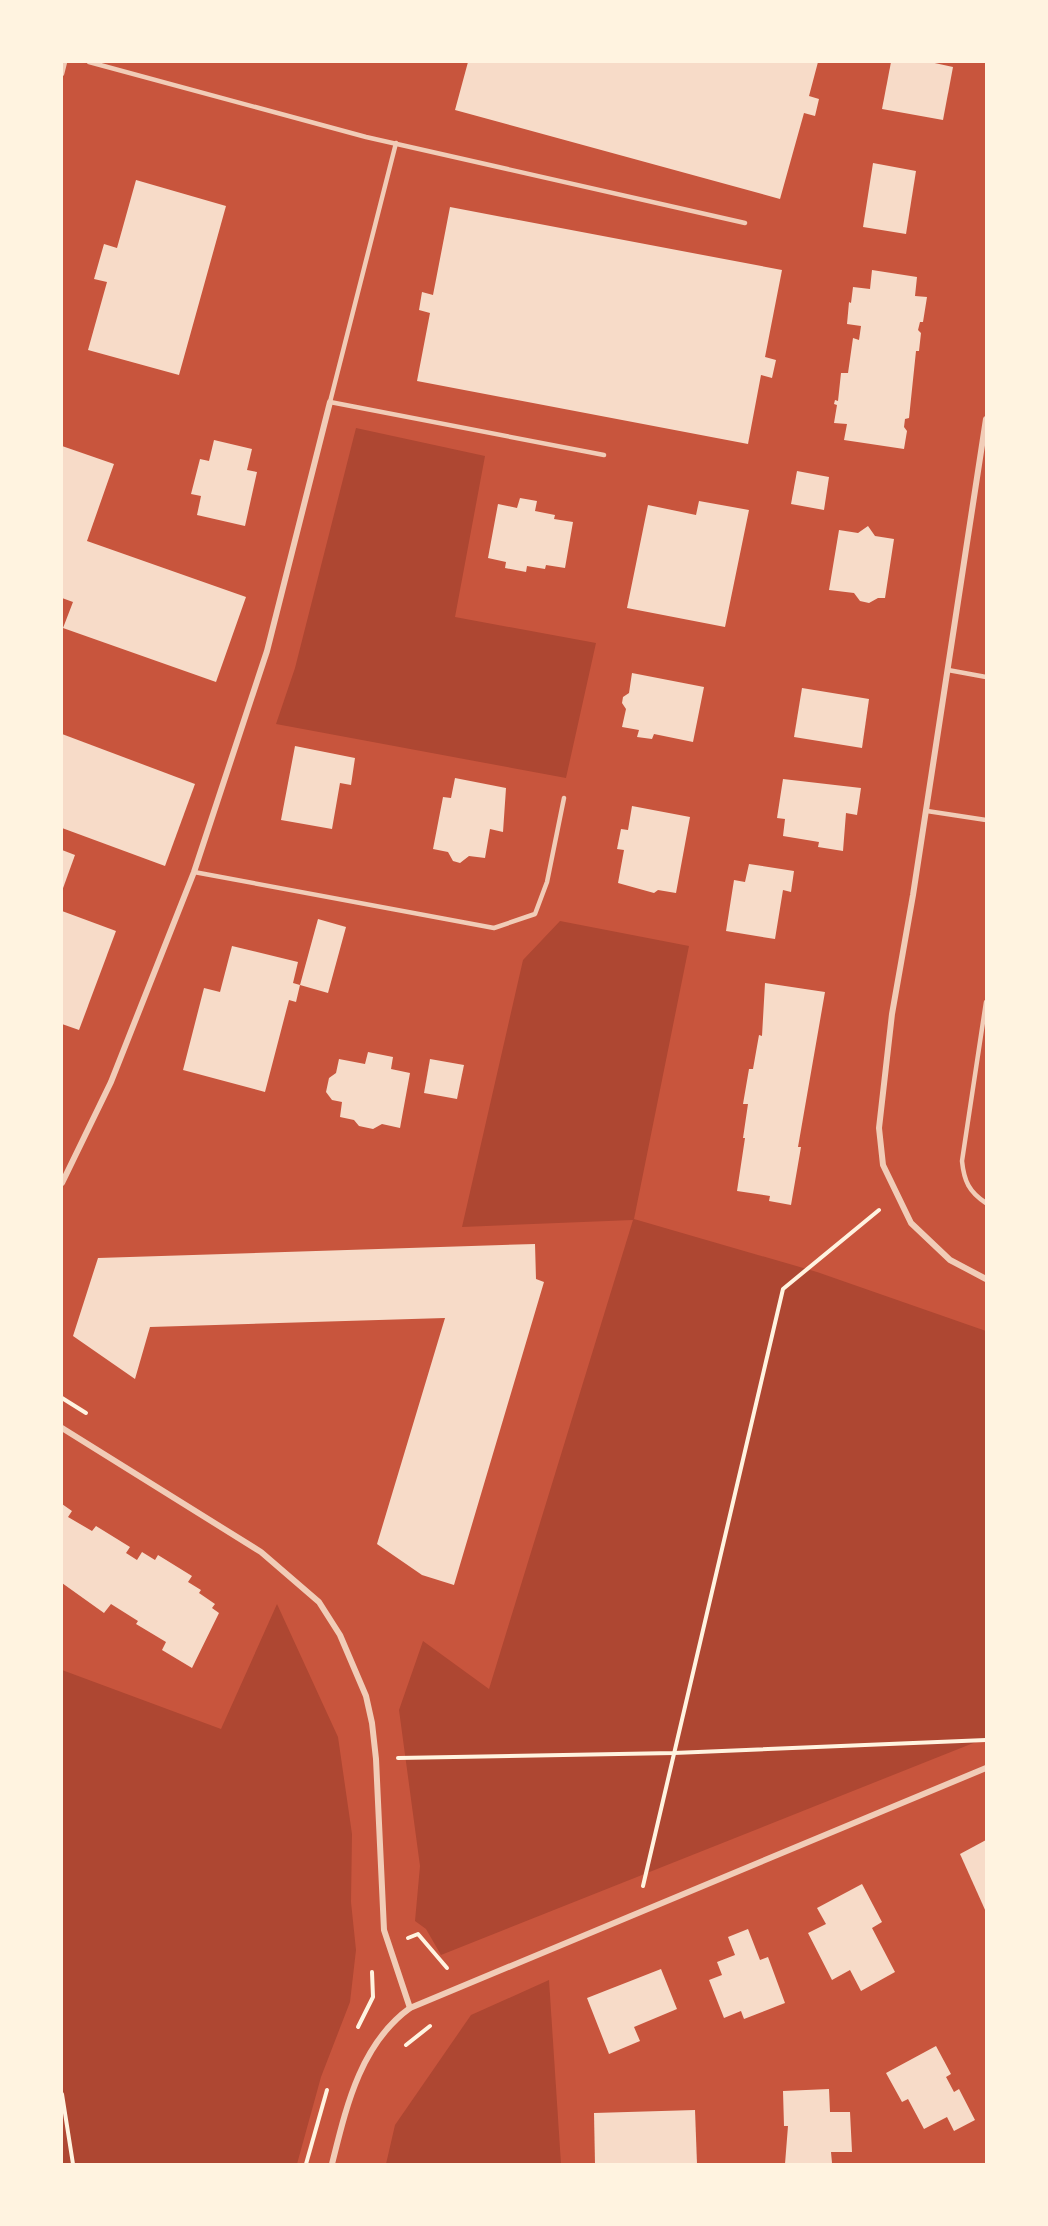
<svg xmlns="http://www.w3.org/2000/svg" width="1048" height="2226" font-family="'Noto Serif',serif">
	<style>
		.green { fill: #ae4732 }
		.building { fill: #f7dbc8 }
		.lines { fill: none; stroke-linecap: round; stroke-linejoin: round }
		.path { stroke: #fff3e0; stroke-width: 4 }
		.service { stroke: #f1ccb7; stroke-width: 4.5 }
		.minor { stroke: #f1ccb7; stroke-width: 6 }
	</style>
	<rect width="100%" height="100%" fill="#c8553d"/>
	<g class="green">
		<polygon points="356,428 485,456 455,617 596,643 566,778 276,724 295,668"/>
		<polygon points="560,921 689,946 634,1219 817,1272 986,1331 986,1738 441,1955 426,1929 415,1921 420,1866 399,1710 423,1641 489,1689 633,1220 462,1227 523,960"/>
		<polygon points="277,1604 338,1737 352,1834 351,1902 356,1950 350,2002 321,2077 297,2164 62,2164 62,1670 221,1729"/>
		<polygon points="549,1980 561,2164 386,2164 395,2125 471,2015"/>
	</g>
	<g class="building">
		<polygon points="468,62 818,62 809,96 819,99 815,116 804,113 780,199 455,110"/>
		<polygon points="891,62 930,62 953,67 943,120 882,109"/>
		<polygon points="873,163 916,171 906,234 863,227"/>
		<polygon points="136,180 226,206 179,375 88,350 107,282 94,279 104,244 117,248"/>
		<polygon points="450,207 782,270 765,357 776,360 772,378 761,375 748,444 417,381 430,313 419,310 422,292 433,295"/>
		<polygon points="872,270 917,277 915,296 927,297 923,322 920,322 918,330 921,333 919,351 916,351 909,418 905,419 904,427 907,431 904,449 844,440 847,424 834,423 837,405 834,404 835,400 838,401 841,373 848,373 853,338 859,340 861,326 847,324 849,302 851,303 853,287 870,289"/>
		<polygon points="214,440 252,449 247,470 257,472 245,526 197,515 201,496 191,494 200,459 209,461"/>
		<polygon points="62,446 114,464 87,541 246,597 216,682 63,628 73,602 62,598"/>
		<polygon points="797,471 829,477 824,510 791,504"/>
		<polygon points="520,498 537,501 535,511 555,515 554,519 573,522 565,568 546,565 545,569 527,566 526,572 505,568 506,562 488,558 498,504 517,508"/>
		<polygon points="699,501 749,510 725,627 627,608 648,505 696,515"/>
		<polygon points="868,526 875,536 894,539 885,598 878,598 869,603 860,601 854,593 829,590 839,530 858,533"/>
		<polygon points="632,673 704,687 693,742 654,734 652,739 637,737 639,730 622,727 626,709 622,703 623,697 629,693"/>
		<polygon points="802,688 869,699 862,748 794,737"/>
		<polygon points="62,734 195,784 165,866 62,828"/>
		<polygon points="295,746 355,758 351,785 340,783 332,829 281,820"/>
		<polygon points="455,778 506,788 503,832 490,829 485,858 469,856 460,863 453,861 448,852 433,849 443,797 451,798"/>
		<polygon points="783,779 861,788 857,815 846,813 843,851 818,847 819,842 783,836 785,819 777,818"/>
		<polygon points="632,806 690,817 676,893 658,890 654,893 618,883 624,850 617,849 621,829 628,830"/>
		<polygon points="62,850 75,855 62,891"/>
		<polygon points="749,864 794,871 791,892 783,890 775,939 726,931 734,880 745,882"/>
		<polygon points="62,911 116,931 79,1030 62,1024"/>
		<polygon points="318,919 346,927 328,993 300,985"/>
		<polygon points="232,946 298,962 293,983 300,985 296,1002 289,1000 265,1092 183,1070 204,988 220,992"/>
		<polygon points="765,983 825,992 798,1147 801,1147 791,1205 769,1201 770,1196 737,1191 745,1138 743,1138 748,1104 743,1104 749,1069 753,1069 759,1035 762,1036"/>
		<polygon points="368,1052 393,1057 391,1069 410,1073 400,1128 382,1124 373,1129 359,1126 354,1120 340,1117 342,1102 332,1100 326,1092 329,1078 336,1073 339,1059 365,1064"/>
		<polygon points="430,1059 464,1065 457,1099 424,1093"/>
		<polygon points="535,1244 536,1279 544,1282 454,1585 422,1575 377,1544 445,1318 150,1327 135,1379 73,1336 98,1258"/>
		<polygon points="62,1504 72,1511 68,1517 92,1531 96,1526 130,1547 126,1553 137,1560 142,1552 155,1560 158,1555 192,1576 188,1582 201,1590 199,1593 215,1604 212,1608 219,1613 192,1668 162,1650 166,1642 136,1624 138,1621 111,1604 104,1613 62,1583"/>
		<polygon points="986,1840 986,1912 960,1854"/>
		<polygon points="862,1884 882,1922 872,1928 895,1972 861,1991 850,1970 832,1980 808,1933 826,1924 817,1908"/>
		<polygon points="748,1929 760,1960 768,1957 785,2003 744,2019 741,2011 724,2018 709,1980 722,1975 717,1962 735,1955 728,1937"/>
		<polygon points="661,1969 677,2009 634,2027 640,2041 609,2054 587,1998"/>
		<polygon points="936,2046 951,2074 946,2077 954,2092 959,2089 975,2120 954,2131 947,2117 924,2129 908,2099 902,2102 886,2073"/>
		<polygon points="829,2089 830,2112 850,2112 852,2152 831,2152 832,2163 785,2164 788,2126 784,2126 783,2091"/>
		<polygon points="695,2110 697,2164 595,2164 594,2113"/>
	</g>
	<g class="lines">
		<g class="path">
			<polyline points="62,1398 86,1413"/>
			<polyline points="398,1758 674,1753 986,1740"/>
			<polyline points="643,1886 783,1289 879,1210"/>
			<polyline points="408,1938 418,1934 447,1968"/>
			<polyline points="358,2027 373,1997 372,1972"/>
			<polyline points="406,2045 430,2026"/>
			<polyline points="62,2094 73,2164"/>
			<polyline points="306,2164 327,2090"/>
		</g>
		<g class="service">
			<polyline points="89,62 366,137 745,223"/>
			<polyline points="62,74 65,62"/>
			<polyline points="396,143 330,402 604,455"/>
			<polyline points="948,670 986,677"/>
			<polyline points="927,811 986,820"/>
			<polyline points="194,872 494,928 535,914 547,882 564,798"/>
			<path d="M986,1002L962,1161C964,1181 969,1192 986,1203"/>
		</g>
		<g class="minor">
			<polyline points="986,419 913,895 892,1014 879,1128 883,1165 911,1223 950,1260 986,1279"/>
			<polyline points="62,1183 111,1082 194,872 267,651 330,402"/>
			<polyline points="62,1428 261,1552 319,1602 340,1635 366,1696 372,1723 376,1759 384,1930 410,2008"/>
			<path d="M332,2164C346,2108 360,2044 410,2008L986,1768"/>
		</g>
	</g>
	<rect width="1048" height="2226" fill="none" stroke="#fff3e0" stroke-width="126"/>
</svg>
